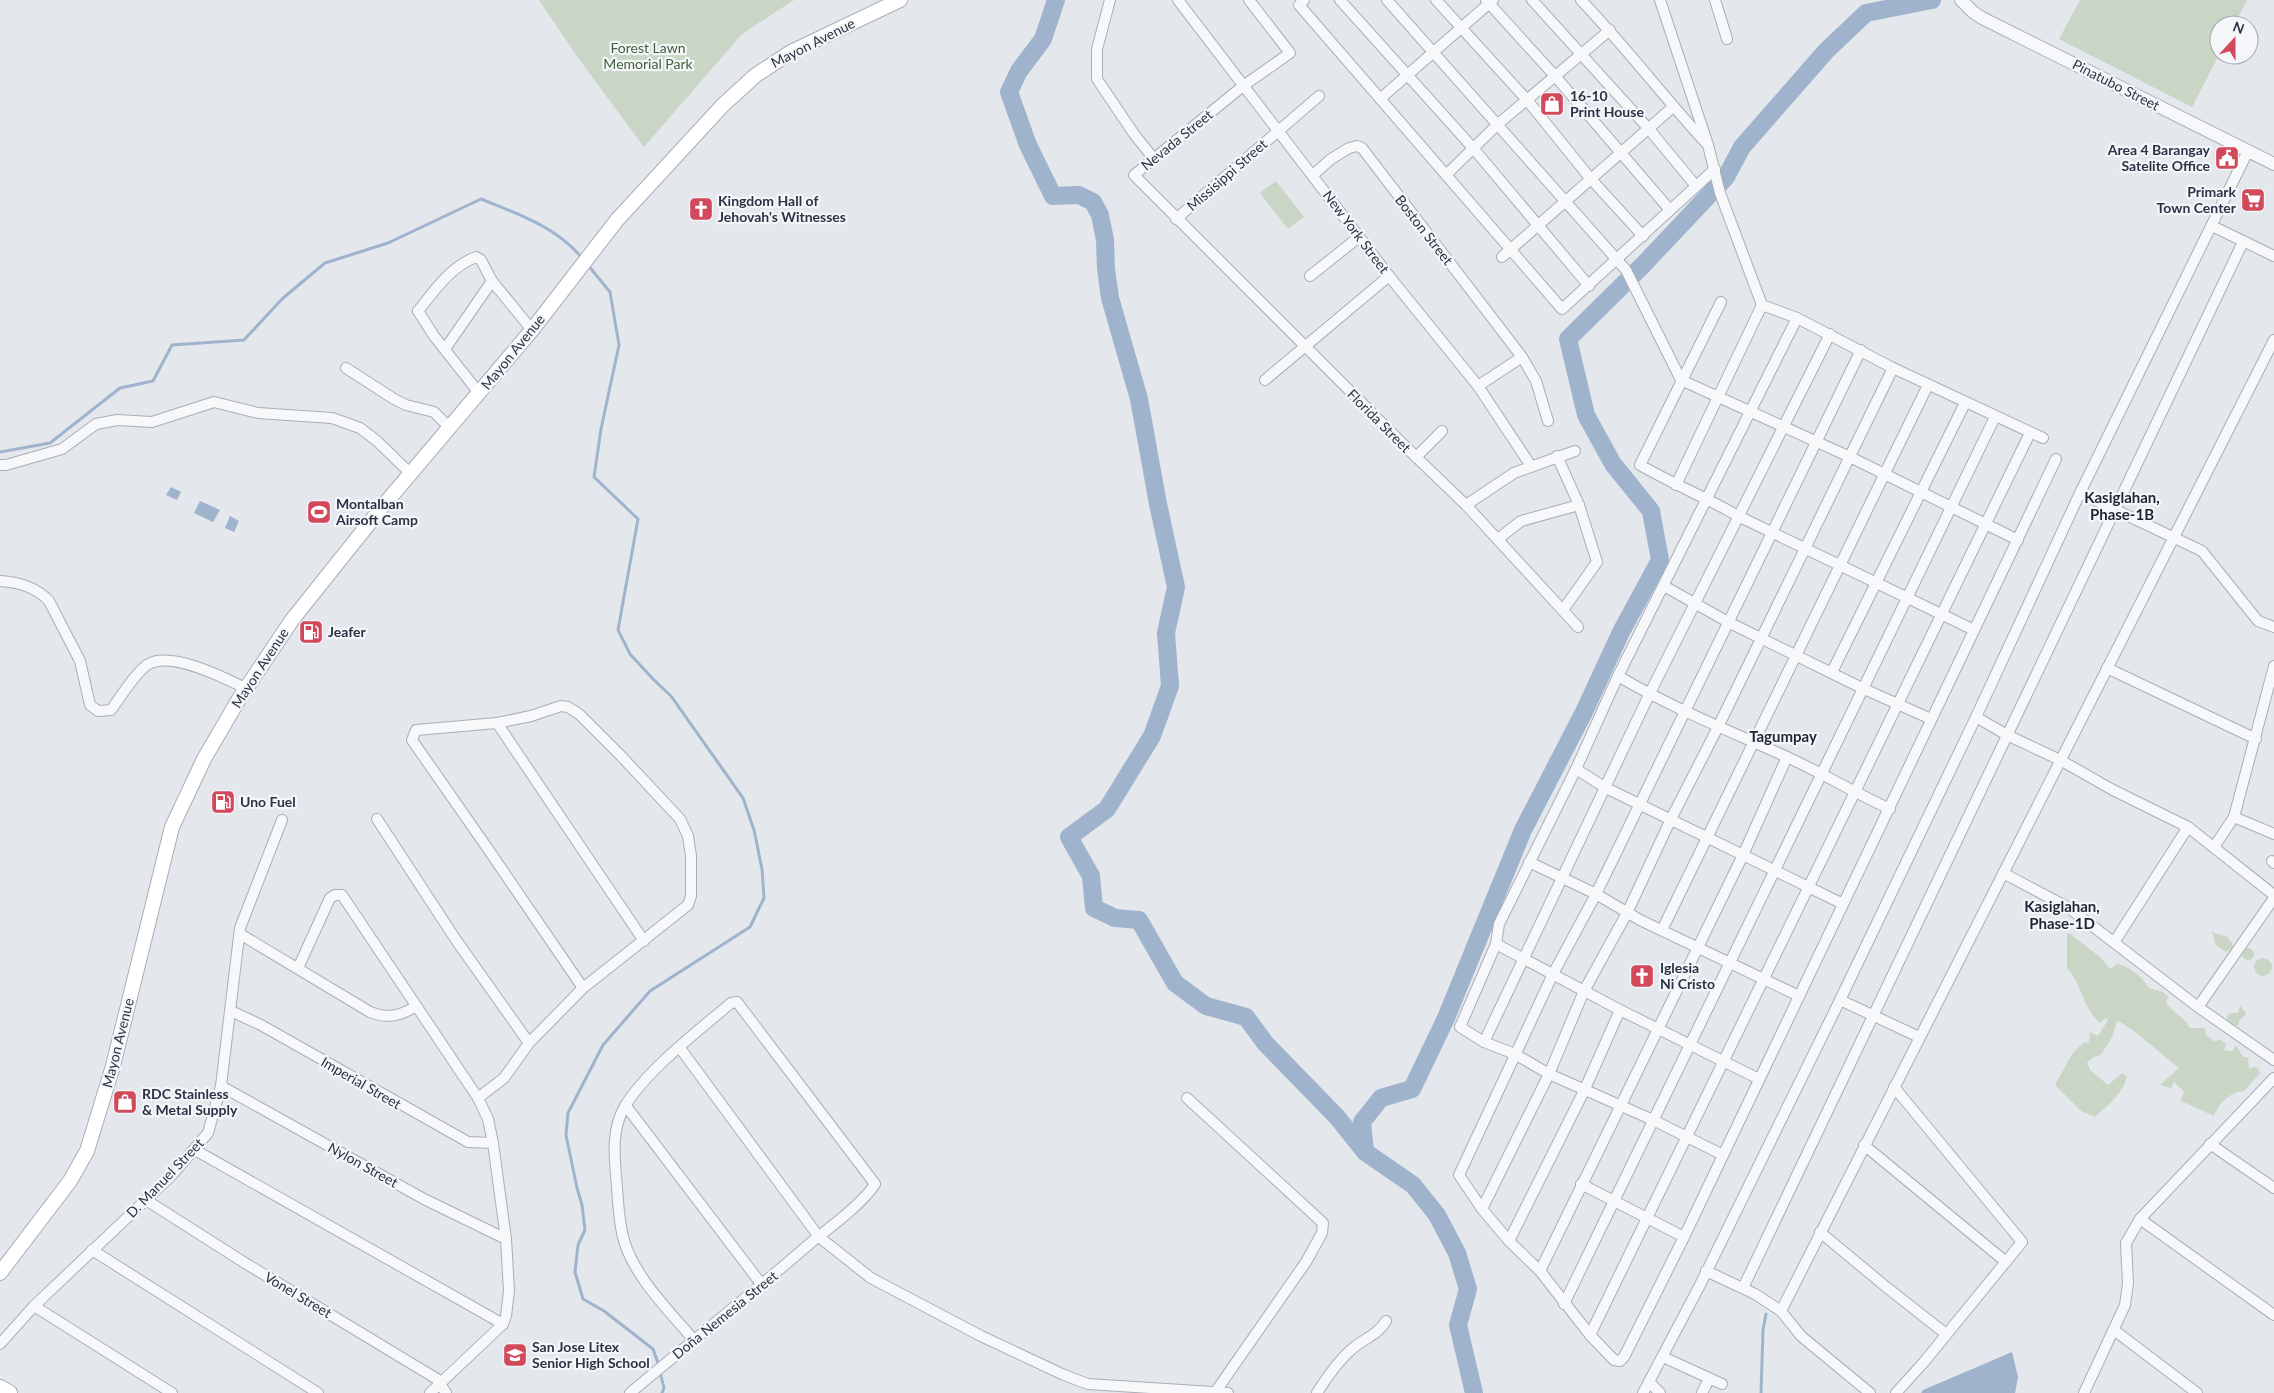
<svg xmlns="http://www.w3.org/2000/svg" width="2274" height="1393" font-family="Lato,sans-serif">
	<style>
		.green { fill: #c9d6c5 }
		.water { fill: #9fb4cc }
		.lines { fill: none; stroke-linecap: round; stroke-linejoin: round }
		.stream { stroke: #9fb4cc; stroke-width: 3 }
		.river { stroke: #9fb4cc; stroke-width: 18 }
		.minor-casing { stroke: #a9aeb7; stroke-width: 12 }
		.tertiary-casing { stroke: #a9aeb7; stroke-width: 14 }
		.secondary-casing { stroke: #a9aeb7; stroke-width: 16 }
		.primary-casing { stroke: #a3abb8; stroke-width: 18 }
		.minor { stroke: #f7f8fa; stroke-width: 10 }
		.tertiary { stroke: #f7f8fa; stroke-width: 12 }
		.secondary { stroke: #fff; stroke-width: 14 }
		.primary { stroke: #fff; stroke-width: 16 }
		.labels { text-anchor: middle; stroke-width: 4.5; stroke-linejoin: round; paint-order: stroke }
		.street-label { font-size: 14px; fill: #2b3445; stroke: #f4f6f9 }
		.park-label { font-size: 14px; fill: #3f6138; stroke: #f4f6f9 }
		.poi-label { font-size: 14px; font-weight: bold; fill: #2b3445; stroke: #f4f6f9; text-anchor: start }
		.neighbourhood-label { font-size: 15px; font-weight: bold; fill: #1d2536; stroke: #f4f6f9 }
	</style>
	<rect width="100%" height="100%" fill="#e4e7ec"/>
	<g class="green">
		<polygon points="539,0 794,0 742,34 644,147 576,55"/>
		<polygon points="2080,0 2247,0 2234,25 2219,25 2219,55 2192,107 2059,39"/>
		<polygon points="1276,181 1304,217 1288,229 1260,193"/>
		<polygon points="2212,932 2228,937 2234,947 2226,952 2216,945"/>
		<path d="M2069,933L2100,957L2110,969L2118,964C2131,968 2142,976 2149,988L2163,992L2168,997L2166,1002C2172,1012 2184,1017 2190,1028H2205L2206,1035L2214,1041L2221,1040L2226,1044L2224,1050L2232,1051L2236,1045L2243,1057H2248L2249,1069L2253,1067L2258,1068L2260,1073L2244,1091C2230,1092 2219,1103 2214,1116L2181,1101L2184,1091L2174,1082L2171,1088L2160,1085L2179,1068C2168,1060 2125,1021 2117,1021L2113,1035L2101,1055L2094,1057L2087,1062L2090,1070L2108,1085L2122,1073L2127,1076C2123,1094 2108,1105 2095,1117L2081,1111L2055,1085L2072,1054L2084,1042L2089,1043L2090,1032L2098,1036L2108,1020L2106,1018L2100,1023C2082,1007 2083,985 2067,968V935Z"/>
		<circle cx="2248" cy="954" r="6"/>
		<circle cx="2263" cy="967" r="9"/>
		<polygon points="2240,1005 2246,1014 2239,1021 2239,1025 2234,1026 2225,1024 2229,1013 2238,1013"/>
	</g>
	<g class="water">
		<polygon points="171,487 181,492 177,500 166,495"/>
		<polygon points="200,501 220,510 213,522 194,513"/>
		<polygon points="230,516 239,521 234,532 225,528"/>
		<polygon points="2012,1352 2018,1377 2015,1393 1921,1393 1923,1390"/>
	</g>
	<g class="lines">
		<g class="stream">
			<polyline points="587,264 610,292 619,345 601,429 594,477 638,519 618,630 630,654 653,679 671,696 743,798 754,830 762,869 764,898 750,927 650,991 603,1045 568,1113 566,1135 577,1188 582,1205 585,1230 578,1245 575,1272 583,1299 604,1311 653,1349 659,1366"/>
			<path d="M0,452L50,443L120,388L153,381L172,345L244,340L283,298L325,263L388,243L481,199C518,214 557,227 583,259"/>
			<polyline points="660,1372 664,1388 662,1393"/>
			<polyline points="1761,1393 1763,1330 1766,1314"/>
		</g>
		<g class="river">
			<polyline points="1056,0 1043,39 1019,71 1009,92 1028,145 1053,196 1079,195 1093,202 1100,215 1105,240 1106,269 1110,298 1139,399 1158,504 1176,587 1166,633 1170,686 1152,736 1107,809 1069,837 1091,876 1094,908 1115,918 1139,920 1175,983 1206,1006 1246,1017 1265,1043 1337,1117 1365,1152 1413,1185 1437,1215 1457,1253 1468,1289 1458,1325 1474,1393"/>
			<polyline points="1365,1152 1362,1122 1381,1098 1412,1089 1446,1018 1523,830 1584,712 1621,632 1660,560 1651,511 1613,464 1586,415 1568,339 1643,265 1726,177 1742,147 1826,51 1866,13 1932,0"/>
		</g>
		<defs>
			<g id="minor">
				<polyline points="1110,0 1097,49 1097,79 1134,134 1154,159"/>
				<polyline points="1178,0 1389,276 1478,386 1531,466"/>
				<polyline points="1249,0 1290,53 1243,86 1134,175 1416,457 1466,505 1578,627"/>
				<polyline points="1304,0 1299,5 1562,309 1715,169"/>
				<polyline points="1340,0 1473,148 1589,286"/>
				<polyline points="1387,0 1626,270 1681,380 1850,457 2018,540"/>
				<polyline points="1436,0 1527,100 1590,178 1643,236"/>
				<polyline points="1486,0 1555,76 1670,210"/>
				<polyline points="1532,0 1648,128 1696,186"/>
				<path d="M1581,0C1625,46 1663,96 1705,142"/>
				<polyline points="1660,0 1708,145 1720,193 1762,305 1797,318 1893,368 2043,438"/>
				<polyline points="1715,0 1727,39"/>
				<polyline points="1380,99 1493,0"/>
				<polyline points="1313,175 1331,159 1349,148 1357,146 1362,148 1522,357 1536,381 1548,421"/>
				<polyline points="1446,175 1498,124 1610,30"/>
				<polyline points="1176,219 1319,96"/>
				<polyline points="2212,226 2274,256"/>
				<polyline points="1502,257 1673,107"/>
				<polyline points="1310,276 1359,237"/>
				<path d="M1721,302L1640,465C1673,484 1707,498 1740,517L1974,630"/>
				<polyline points="445,349 492,281"/>
				<polyline points="1861,350 1596,894 1553,974 1459,1175 1482,1209 1509,1241 1540,1271 1590,1335 1614,1360 1620,1361 1624,1357 1684,1237 2056,459"/>
				<polyline points="346,368 394,399 406,405 434,412 450,428"/>
				<polyline points="1265,380 1389,276"/>
				<polyline points="1478,386 1522,357"/>
				<path d="M479,393L434,336L418,311C435,290 450,267 476,257L481,260L492,281L532,330"/>
				<polyline points="1557,456 1579,505 1597,562 1563,610"/>
				<polyline points="1416,457 1442,431"/>
				<polyline points="0,465 6,465 62,449 96,424 117,420 152,422 214,402 258,413 332,418 360,428 377,441 411,474"/>
				<polyline points="1676,485 1762,305"/>
				<polyline points="2080,493 2202,551 2258,621 2274,627"/>
				<polyline points="1466,505 1514,473 1575,451"/>
				<polyline points="1498,539 1521,521 1579,505"/>
				<path d="M0,581C19,582 36,587 49,601L80,661L90,705L98,711L111,710C120,698 135,673 147,665C169,650 223,677 245,688"/>
				<polyline points="1664,586 1728,622 1864,689 1931,719"/>
				<polyline points="2107,668 2256,739"/>
				<polyline points="1832,672 1965,403"/>
				<path d="M1618,676C1672,708 1730,731 1787,757C1822,773 1855,793 1890,809"/>
				<polyline points="1976,717 2007,735 2060,760 2113,790 2188,827 2274,895"/>
				<polyline points="497,723 644,941"/>
				<polyline points="1576,769 1606,788 1843,904"/>
				<polyline points="2234,817 2274,834"/>
				<polyline points="377,819 456,940 529,1043"/>
				<polyline points="2214,847 2234,817 2274,666"/>
				<polyline points="2272,861 2274,863"/>
				<polyline points="1529,862 1596,894 1640,920 1799,996"/>
				<polyline points="2003,873 2069,908 2198,1007 2274,1060"/>
				<polyline points="1662,930 1928,385"/>
				<path d="M240,934L370,1012C388,1019 399,1016 415,1007"/>
				<polyline points="2115,941 2188,827"/>
				<polyline points="1496,944 1620,1010 1759,1079"/>
				<polyline points="298,968 330,898 335,895 342,895 478,1098 488,1119 493,1143 506,1239 509,1291 506,1316 503,1324 430,1393"/>
				<polyline points="1840,1000 1919,1037"/>
				<polyline points="2198,1007 2274,898"/>
				<polyline points="231,1011 261,1025 468,1142 493,1143"/>
				<polyline points="1484,1042 1649,695 1830,334"/>
				<polyline points="680,1048 819,1237 871,1278 981,1336 1064,1375 1088,1384 1228,1393"/>
				<polyline points="221,1086 424,1199 506,1239"/>
				<polyline points="1894,1087 2022,1242 1924,1362 1896,1393"/>
				<polyline points="478,1098 504,1078 529,1043 583,988 688,905 691,896 691,856 688,836 680,819 622,757 579,714 568,707 561,706 531,716 497,723 416,730 412,740 488,849 583,988"/>
				<polyline points="1187,1098 1323,1223 1322,1233 1306,1262 1216,1391"/>
				<polyline points="626,1106 762,1285"/>
				<polyline points="2210,1144 2274,1188"/>
				<polyline points="1864,1145 2006,1262"/>
				<polyline points="195,1150 503,1324"/>
				<polyline points="1723,1155 1653,1120 1549,1074 1515,1054 1484,1042 1460,1027 1496,944 1499,924 1576,769 1618,676 1797,318"/>
				<polyline points="1581,1184 1684,1237"/>
				<polyline points="146,1200 245,1263 437,1379 446,1393"/>
				<polyline points="1482,1209 1549,1074 1584,991 1627,913 1671,819 1718,727 1893,368"/>
				<polyline points="2140,1219 2274,1315"/>
				<polyline points="1820,1232 1885,1286 1946,1334"/>
				<polyline points="1509,1241 1584,1091 1620,1010"/>
				<polyline points="92,1250 318,1393"/>
				<polyline points="1540,1271 1743,855 1787,757"/>
				<polyline points="1706,1271 1755,1294 1781,1311 1801,1336 1870,1393"/>
				<polyline points="1743,1288 2243,242"/>
				<polyline points="1564,1304 1995,417"/>
				<polyline points="34,1306 172,1393"/>
				<polyline points="1781,1311 2274,340"/>
				<polyline points="2114,1330 2197,1393"/>
				<polyline points="1590,1335 2030,433"/>
				<polyline points="0,1344 34,1306 171,1176 208,1133 221,1086 240,928 282,820"/>
				<polyline points="1663,1357 1722,1384"/>
				<polyline points="1649,1382 1660,1393"/>
				<path d="M630,1393C691,1342 754,1292 814,1240C832,1226 864,1202 875,1184L737,1002L731,1003C699,1030 647,1070 625,1106C612,1128 614,1152 616,1176C618,1196 618,1217 623,1237C632,1274 668,1310 693,1339"/>
				<path d="M1317,1393C1327,1377 1338,1361 1352,1349C1363,1339 1378,1335 1386,1321"/>
				<polyline points="1643,1393 1700,1285 1840,1000 1976,717 2080,493 2248,151"/>
				<polyline points="1702,1393 1709,1379"/>
				<polyline points="2084,1393 2125,1305 2128,1283 2126,1243 2140,1219 2274,1078"/>
			</g>
			<polyline id="tertiary" points="1961,0 1973,12 1982,18 2274,164"/>
			<polyline id="secondary" points="0,1273 70,1181 87,1151 113,1066 172,827 204,759 239,699 292,620 383,506 532,330 617,220 723,105 756,75 791,52 900,0"/>
			<polyline id="primary" points="0,1388 9,1393"/>
		</defs>
		<use href="#minor" class="minor-casing"/>
		<use href="#tertiary" class="tertiary-casing"/>
		<use href="#secondary" class="secondary-casing"/>
		<use href="#primary" class="primary-casing"/>
		<use href="#minor" class="minor"/>
		<use href="#tertiary" class="tertiary"/>
		<use href="#secondary" class="secondary"/>
		<use href="#primary" class="primary"/>
	</g>
	<defs>
		<symbol id="shop-square" viewBox="-11 -11 22 22"><rect x="-9" y="-9" width="18" height="18" rx="4" fill="#d1495b" stroke="#f4f6f9"/><path d="M-5-2.5h2.3a2.7 3.5 0 0 1 5.4 0H5L5.5 6h-11ZM-1.5-2.5h3a1.5 2.3 0 0 0-3 0Z" fill="#fff"/></symbol>
		<symbol id="civic-square" viewBox="-11 -11 22 22"><rect x="-9" y="-9" width="18" height="18" rx="4" fill="#d1495b" stroke="#f4f6f9"/><path d="M-.6-6.5H3V-4.5H.6V-3L4-1V1h2V6H-6V1h2V-1L-.6-3ZM-1.2 2.5V6h2.4V2.5Z" fill="#fff"/></symbol>
		<symbol id="supermarket-square" viewBox="-11 -11 22 22"><rect x="-9" y="-9" width="18" height="18" rx="4" fill="#d1495b" stroke="#f4f6f9"/><path d="M-6-5.5h2.5l.6 2H6L4.5 2H-2.5L-4.4-4H-6ZM-1.5 3.2a1.3 1.3 0 1 0 .1 0ZM3 3.2a1.3 1.3 0 1 0 .1 0Z" fill="#fff"/></symbol>
		<symbol id="church-square" viewBox="-11 -11 22 22"><rect x="-9" y="-9" width="18" height="18" rx="4" fill="#d1495b" stroke="#f4f6f9"/><path d="M-1.2-6h2.4v3.5h3.3v2.4h-3.3V6h-2.4V-.1h-3.3v-2.4h3.3Z" fill="#fff"/></symbol>
		<symbol id="stadium-square" viewBox="-11 -11 22 22"><rect x="-9" y="-9" width="18" height="18" rx="4" fill="#d1495b" stroke="#f4f6f9"/><path d="M0-5a6.5 5 0 1 0 0 10a6.5 5 0 1 0 0-10ZM-3.5-1.8h7v3.6h-7Z" fill="#fff"/></symbol>
		<symbol id="fuel-square" viewBox="-11 -11 22 22"><rect x="-9" y="-9" width="18" height="18" rx="4" fill="#d1495b" stroke="#f4f6f9"/><path d="M-5.5-6h7V0h2V4h1.3V-2.5L3-4.5l.8-.8L6-3V5H2.5V1h-1V6h-7ZM-4.2-4.7v3.2H.2V-4.7Z" fill="#fff"/></symbol>
		<symbol id="school-square" viewBox="-11 -11 22 22"><rect x="-9" y="-9" width="18" height="18" rx="4" fill="#d1495b" stroke="#f4f6f9"/><path d="M0-5L7-2L0 1L-7-2ZM-4 1L0 2.5L4 1V4Q0 6-4 4Z" fill="#fff"/></symbol>
	</defs>
	<g fill-rule="evenodd">
		<use href="#shop-square" x="1538" y="90" width="28" height="28"/>
		<use href="#civic-square" x="2213" y="144" width="28" height="28"/>
		<use href="#supermarket-square" x="2239" y="186" width="28" height="28"/>
		<use href="#church-square" x="687" y="195" width="28" height="28"/>
		<use href="#stadium-square" x="305" y="498" width="28" height="28"/>
		<use href="#fuel-square" x="297" y="618" width="28" height="28"/>
		<use href="#fuel-square" x="209" y="788" width="28" height="28"/>
		<use href="#church-square" x="1628" y="962" width="28" height="28"/>
		<use href="#shop-square" x="111" y="1088" width="28" height="28"/>
		<use href="#school-square" x="501" y="1341" width="28" height="28"/>
	</g>
	<g class="labels">
		<g class="street-label">
			<text transform="translate(813 43) rotate(-27)" y="5">Mayon Avenue</text>
			<text transform="translate(2116 85) rotate(27)" y="5">Pinatubo Street</text>
			<text transform="translate(1177 140) rotate(-39)" y="5">Nevada Street</text>
			<text transform="translate(1227 175) rotate(-41)" y="5">Missisippi Street</text>
			<text transform="translate(1424 230) rotate(52)" y="5">Boston Street</text>
			<text transform="translate(1356 232) rotate(53)" y="5">New York Street</text>
			<text transform="translate(513 352) rotate(-51)" y="5">Mayon Avenue</text>
			<text transform="translate(1379 421) rotate(45)" y="5">Florida Street</text>
			<text transform="translate(260 668) rotate(-57)" y="5">Mayon Avenue</text>
			<text transform="translate(118 1043) rotate(-76)" y="5">Mayon Avenue</text>
			<text transform="translate(361 1083) rotate(30)" y="5">Imperial Street</text>
			<text transform="translate(363 1165) rotate(29)" y="5">Nylon Street</text>
			<text transform="translate(165 1178) rotate(-46)" y="5">D. Manuel Street</text>
			<text transform="translate(298 1295) rotate(31)" y="5">Vonel Street</text>
			<text transform="translate(725 1315) rotate(-39)" y="5">Doña Nemesia Street</text>
		</g>
		<g class="park-label">
			<text x="648" y="53">Forest Lawn<tspan x="648" dy="16">Memorial Park</tspan></text>
		</g>
		<g class="poi-label">
			<text x="1570" y="101">16-10<tspan x="1570" dy="16">Print House</tspan></text>
			<text x="2210" y="155" text-anchor="end">Area 4 Barangay<tspan x="2210" dy="16">Satelite Office</tspan></text>
			<text x="2236" y="197" text-anchor="end">Primark<tspan x="2236" dy="16">Town Center</tspan></text>
			<text x="718" y="206">Kingdom Hall of<tspan x="718" dy="16">Jehovah's Witnesses</tspan></text>
			<text x="336" y="509">Montalban<tspan x="336" dy="16">Airsoft Camp</tspan></text>
			<text x="328" y="637">Jeafer</text>
			<text x="240" y="807">Uno Fuel</text>
			<text x="1660" y="973">Iglesia<tspan x="1660" dy="16">Ni Cristo</tspan></text>
			<text x="142" y="1099">RDC Stainless<tspan x="142" dy="16">&amp; Metal Supply</tspan></text>
			<text x="532" y="1352">San Jose Litex<tspan x="532" dy="16">Senior High School</tspan></text>
		</g>
		<g class="neighbourhood-label">
			<text x="2122" y="503">Kasiglahan,<tspan x="2122" dy="17">Phase-1B</tspan></text>
			<text x="1783" y="742">Tagumpay</text>
			<text x="2062" y="912">Kasiglahan,<tspan x="2062" dy="17">Phase-1D</tspan></text>
		</g>
	</g>
	<g transform="translate(2234 40) rotate(21)"><circle r="24" fill="#f4f6f9" stroke="#a4a8b1"/>
	<path d="M0-4L9 19L0 12L-9 19Z" fill="#d1495b"/>
	<text y="-8" font-size="14" font-weight="bold" text-anchor="middle" fill="#2b3445">N</text>
	</g>
</svg>
